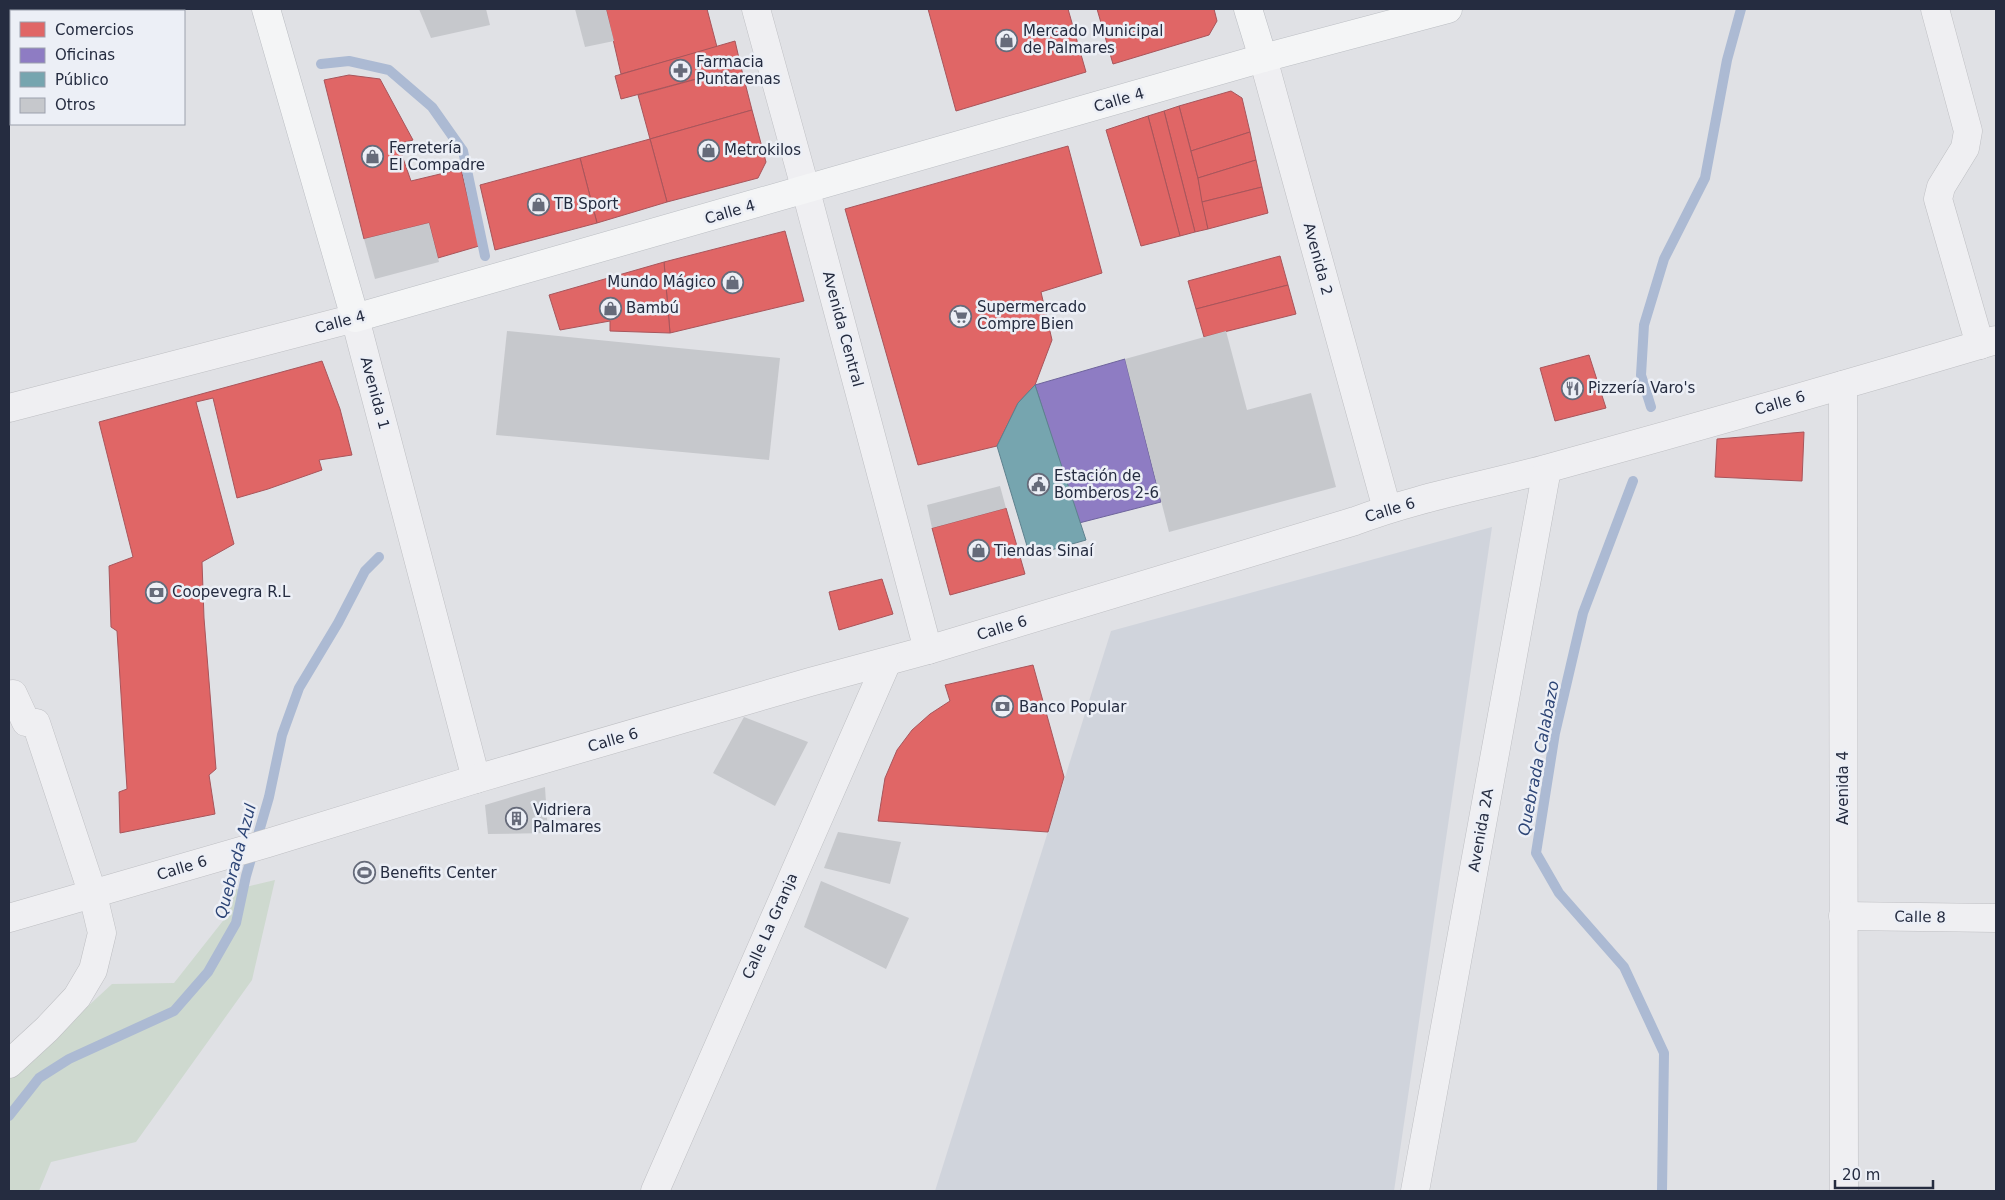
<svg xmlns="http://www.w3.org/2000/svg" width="2005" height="1200" font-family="'DejaVu Sans',sans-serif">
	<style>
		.built { fill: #d0d4dc }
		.green { fill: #ced9cf }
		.shops { fill: #e06666; stroke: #a8555b }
		.offices { fill: #8e7cc3; stroke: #6e649c }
		.public { fill: #76a5af; stroke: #5e818e }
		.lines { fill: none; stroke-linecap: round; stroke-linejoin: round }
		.stream { stroke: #acbad3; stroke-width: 10 }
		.building { fill: #c6c8cc }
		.minor-casing { stroke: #bebfc3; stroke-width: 29 }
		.major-casing { stroke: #bbbec3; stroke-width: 29 }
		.minor { stroke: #efeff2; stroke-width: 28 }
		.major { stroke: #f4f5f6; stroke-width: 28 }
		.labels { text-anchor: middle; stroke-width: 5; stroke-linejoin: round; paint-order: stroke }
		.poi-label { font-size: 15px; fill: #252c40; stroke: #eceff6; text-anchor: start }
		.street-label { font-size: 15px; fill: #252c40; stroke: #eceff6 }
		.water-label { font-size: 16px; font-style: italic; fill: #2d4576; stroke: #eceff6 }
	</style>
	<rect width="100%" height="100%" fill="#e0e1e5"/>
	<polygon class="built" points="1492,527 1394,1191 935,1191 1111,631"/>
	<polygon class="green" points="275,880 252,980 136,1142 51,1162 39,1191 9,1191 9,1079 112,984 174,983 226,917 225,892"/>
	<g class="shops">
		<polygon points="606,9 707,9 717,47 621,74"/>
		<polygon points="928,9 1068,9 1086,72 956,111"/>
		<polygon points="1097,9 1214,9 1217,21 1209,35 1113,64"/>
		<polygon points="735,41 741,67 621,99 615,76"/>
		<polygon points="741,67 752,110 650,139 638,95"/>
		<polygon points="349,75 380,79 413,140 398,144 411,181 461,169 479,246 438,258 429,223 364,239 324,80"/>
		<polygon points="1231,91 1242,98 1250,132 1191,151 1179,106"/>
		<polygon points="1179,106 1198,178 1208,229 1195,232 1164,111"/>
		<polygon points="752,110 766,162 758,178 667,202 650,139"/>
		<polygon points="1164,111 1195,232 1180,236 1148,116"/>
		<polygon points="1148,116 1180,236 1141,246 1106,130"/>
		<polygon points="1250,132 1256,160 1198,178 1191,151"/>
		<polygon points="650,139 667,202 597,223 580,158"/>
		<polygon points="1068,146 1102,273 1041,292 1052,340 1035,385 1018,403 997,446 918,465 845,209"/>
		<polygon points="580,158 597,223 495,250 480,185"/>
		<polygon points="1256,160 1262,187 1202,202 1198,178"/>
		<polygon points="1262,187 1268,213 1208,229 1202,202"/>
		<polygon points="785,231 804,301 670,333 664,262"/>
		<polygon points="1280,256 1288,285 1196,309 1188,281"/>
		<polygon points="664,262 670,333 610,331 610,321 560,330 549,295"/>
		<polygon points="1288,285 1296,314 1204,337 1196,309"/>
		<polygon points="1589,355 1606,408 1555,421 1540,368"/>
		<polygon points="322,361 340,409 352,455 319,460 322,470 268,489 237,498 213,398 196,402 234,544 202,562 204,618 216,769 209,775 215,814 120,833 119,792 127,789 117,631 111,627 109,566 133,557 99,422"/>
		<polygon points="1804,432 1802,481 1715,477 1717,439"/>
		<polygon points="1006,508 1025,574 950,595 932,528"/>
		<polygon points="882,579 893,614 839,630 829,592"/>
		<polygon points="1033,665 1064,777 1048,832 878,821 885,778 897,750 912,730 930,714 950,701 945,685"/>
	</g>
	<polygon class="offices" points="1125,359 1161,502 1079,523 1035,385"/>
	<polygon class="public" points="1035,385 1086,540 1030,556 997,446 1018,403"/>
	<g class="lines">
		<g class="stream">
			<polyline points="321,64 349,61 389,70 432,107 463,151 485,256"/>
			<polyline points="1651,407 1641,375 1644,325 1664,259 1705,178 1727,60 1741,9"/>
			<polyline points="1633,481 1583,613 1555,733 1536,853 1559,893 1624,967 1664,1053 1662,1191"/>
			<polyline points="9,1116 39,1078 69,1059 174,1011 208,972 236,923 246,876 269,797 282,735 299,688 338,623 365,571 379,557"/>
		</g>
	</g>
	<g class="building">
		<polygon points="419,9 486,9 490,25 431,38"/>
		<polygon points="575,9 606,9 614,41 585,47"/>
		<polygon points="429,223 439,262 375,279 364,239"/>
		<polygon points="507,331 780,358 769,460 496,435"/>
		<polygon points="1226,331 1247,410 1311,393 1336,487 1169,532 1125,359"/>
		<polygon points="1000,486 1006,508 932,528 927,505"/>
		<polygon points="744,717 808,742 775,806 713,773"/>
		<polygon points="545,787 548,833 488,834 485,805"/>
		<polygon points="838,832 901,842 890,884 824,868"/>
		<polygon points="821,881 909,918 886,969 804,927"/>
	</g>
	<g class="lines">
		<defs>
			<g id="minor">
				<polyline points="756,9 806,191 928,650"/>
				<polyline points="1935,9 1968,131 1965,148 1941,187 1938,199 1980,345"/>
				<polyline points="1263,58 1387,509"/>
				<polyline points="1843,385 1844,1191"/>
				<polyline points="9,408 355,318 476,779"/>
				<polyline points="1843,916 1996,918"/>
				<path d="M9,918L268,843L476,779L810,682L928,650L1355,521C1418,497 1484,486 1549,468C1698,427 1848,384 1996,340"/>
				<polyline points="9,1064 47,1029 77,997 93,970 102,933 93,895 36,723 26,722 13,694"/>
				<polyline points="655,1191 887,662"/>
				<polyline points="1415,1191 1547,469"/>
			</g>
			<g id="major">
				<polyline points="266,9 355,318 1263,58 1448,9"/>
				<polyline points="1248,9 1263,58"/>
				<polyline points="9,10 12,9"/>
			</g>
		</defs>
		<use href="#minor" class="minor-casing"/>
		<use href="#major" class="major-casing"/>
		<use href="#minor" class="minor"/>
		<use href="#major" class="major"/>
	</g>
	<defs>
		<symbol id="shop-ring" viewBox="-11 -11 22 22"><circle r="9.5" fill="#eceff6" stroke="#666b7a" stroke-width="1.5"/><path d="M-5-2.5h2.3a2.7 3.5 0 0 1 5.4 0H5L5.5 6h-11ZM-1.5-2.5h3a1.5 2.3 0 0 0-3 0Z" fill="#666b7a"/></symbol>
		<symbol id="pharmacy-ring" viewBox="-11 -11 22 22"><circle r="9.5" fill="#eceff6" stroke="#666b7a" stroke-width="1.5"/><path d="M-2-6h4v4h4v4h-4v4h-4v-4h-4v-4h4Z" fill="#666b7a"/></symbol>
		<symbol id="supermarket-ring" viewBox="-11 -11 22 22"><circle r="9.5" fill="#eceff6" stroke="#666b7a" stroke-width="1.5"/><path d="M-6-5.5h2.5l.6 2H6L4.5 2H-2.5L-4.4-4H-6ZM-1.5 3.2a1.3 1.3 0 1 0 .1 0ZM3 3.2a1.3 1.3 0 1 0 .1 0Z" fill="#666b7a"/></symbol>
		<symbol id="restaurant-ring" viewBox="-11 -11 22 22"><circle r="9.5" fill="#eceff6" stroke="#666b7a" stroke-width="1.5"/><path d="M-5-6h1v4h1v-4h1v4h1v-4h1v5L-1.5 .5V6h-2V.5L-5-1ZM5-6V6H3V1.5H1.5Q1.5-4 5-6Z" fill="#666b7a"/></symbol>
		<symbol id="civic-ring" viewBox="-11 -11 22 22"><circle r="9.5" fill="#eceff6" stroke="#666b7a" stroke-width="1.5"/><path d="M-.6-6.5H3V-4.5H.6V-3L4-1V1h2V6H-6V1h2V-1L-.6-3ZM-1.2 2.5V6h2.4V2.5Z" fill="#666b7a"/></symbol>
		<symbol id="bank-ring" viewBox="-11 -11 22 22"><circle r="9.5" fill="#eceff6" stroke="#666b7a" stroke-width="1.5"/><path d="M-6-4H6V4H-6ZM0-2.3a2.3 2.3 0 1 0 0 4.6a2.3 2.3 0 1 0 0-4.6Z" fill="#666b7a"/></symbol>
		<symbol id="building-ring" viewBox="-11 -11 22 22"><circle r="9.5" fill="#eceff6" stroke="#666b7a" stroke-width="1.5"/><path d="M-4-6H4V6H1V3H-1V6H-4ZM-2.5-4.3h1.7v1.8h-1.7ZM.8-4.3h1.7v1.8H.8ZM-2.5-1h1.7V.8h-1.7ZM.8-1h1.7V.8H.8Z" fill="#666b7a"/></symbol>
		<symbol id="stadium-ring" viewBox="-11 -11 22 22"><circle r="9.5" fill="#eceff6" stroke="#666b7a" stroke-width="1.5"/><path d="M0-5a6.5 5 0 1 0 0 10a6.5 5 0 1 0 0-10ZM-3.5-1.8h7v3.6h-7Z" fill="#666b7a"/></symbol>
	</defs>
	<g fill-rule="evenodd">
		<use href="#shop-ring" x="994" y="28" width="25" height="25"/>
		<use href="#pharmacy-ring" x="668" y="58" width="25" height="25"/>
		<use href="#shop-ring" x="696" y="138" width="25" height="25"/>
		<use href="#shop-ring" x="360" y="144" width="25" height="25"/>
		<use href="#shop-ring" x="526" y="192" width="25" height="25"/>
		<use href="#shop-ring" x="720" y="270" width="25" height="25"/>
		<use href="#shop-ring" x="598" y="296" width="25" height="25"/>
		<use href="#supermarket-ring" x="948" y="304" width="25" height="25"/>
		<use href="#restaurant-ring" x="1560" y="376" width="25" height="25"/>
		<use href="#civic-ring" x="1026" y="472" width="25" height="25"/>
		<use href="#shop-ring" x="966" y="538" width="25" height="25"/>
		<use href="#bank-ring" x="144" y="580" width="25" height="25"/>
		<use href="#bank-ring" x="990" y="694" width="25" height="25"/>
		<use href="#building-ring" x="504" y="806" width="25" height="25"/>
		<use href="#stadium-ring" x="352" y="860" width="25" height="25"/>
	</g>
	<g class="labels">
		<g class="poi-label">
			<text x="1023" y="36">Mercado Municipal<tspan x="1023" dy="17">de Palmares</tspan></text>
			<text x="696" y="67">Farmacia<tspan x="696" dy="17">Puntarenas</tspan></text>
			<text x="389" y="153">Ferretería<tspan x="389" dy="17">El Compadre</tspan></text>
			<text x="724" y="155">Metrokilos</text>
			<text x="554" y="209">TB Sport</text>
			<text x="716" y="287" text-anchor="end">Mundo Mágico</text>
			<text x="977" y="312">Supermercado<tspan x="977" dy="17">Compre Bien</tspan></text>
			<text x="626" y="313">Bambú</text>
			<text x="1588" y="393">Pizzería Varo's</text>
			<text x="1054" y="481">Estación de<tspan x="1054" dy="17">Bomberos 2-6</tspan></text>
			<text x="994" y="556">Tiendas Sinaí</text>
			<text x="172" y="597">Coopevegra R.L</text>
			<text x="1019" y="712">Banco Popular</text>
			<text x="533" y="815">Vidriera<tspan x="533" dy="17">Palmares</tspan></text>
			<text x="380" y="878">Benefits Center</text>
		</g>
		<g class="street-label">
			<text transform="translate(1119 100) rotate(-16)" y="5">Calle 4</text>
			<text transform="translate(730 212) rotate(-16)" y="5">Calle 4</text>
			<text transform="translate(1318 259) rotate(75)" y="5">Avenida 2</text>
			<text transform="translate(340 322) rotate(-15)" y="5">Calle 4</text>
			<text transform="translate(843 329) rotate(75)" y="5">Avenida Central</text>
			<text transform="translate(375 393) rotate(75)" y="5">Avenida 1</text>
			<text transform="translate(1780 403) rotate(-16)" y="5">Calle 6</text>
			<text transform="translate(1390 510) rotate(-17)" y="5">Calle 6</text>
			<text transform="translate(1002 628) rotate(-17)" y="5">Calle 6</text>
			<text transform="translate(613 740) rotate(-16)" y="5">Calle 6</text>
			<text transform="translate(1843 788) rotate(-90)" y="5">Avenida 4</text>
			<text transform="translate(1481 830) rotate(-80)" y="5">Avenida 2A</text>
			<text transform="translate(182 868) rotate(-17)" y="5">Calle 6</text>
			<text transform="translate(1920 917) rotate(1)" y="5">Calle 8</text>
			<text transform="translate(770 926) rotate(-66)" y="5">Calle La Granja</text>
		</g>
		<g class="water-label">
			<text transform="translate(1538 758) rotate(-79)" y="6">Quebrada Calabazo</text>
			<text transform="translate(235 861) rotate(-75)" y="6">Quebrada Azul</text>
		</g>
	</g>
	<rect width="2005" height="1200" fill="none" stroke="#252c40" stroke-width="20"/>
	<rect x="10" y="10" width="175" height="115" fill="#eceff6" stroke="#9ca1ad"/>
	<rect x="20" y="22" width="25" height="15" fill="#e06666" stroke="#9ca1ad"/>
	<text x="55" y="35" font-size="15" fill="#252c40">Comercios</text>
	<rect x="20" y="48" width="25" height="15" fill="#8e7cc3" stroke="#9ca1ad"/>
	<text x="55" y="60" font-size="15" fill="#252c40">Oficinas</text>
	<rect x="20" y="72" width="25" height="15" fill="#76a5af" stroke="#9ca1ad"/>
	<text x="55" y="85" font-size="15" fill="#252c40">Público</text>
	<rect x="20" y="98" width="25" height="15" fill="#c6c8cc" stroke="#9ca1ad"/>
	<text x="55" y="110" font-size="15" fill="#252c40">Otros</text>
	<path d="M1835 1180v8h98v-8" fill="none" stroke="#252c40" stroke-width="2.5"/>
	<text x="1842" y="1180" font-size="15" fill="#252c40" stroke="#eceff6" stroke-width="4" paint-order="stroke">20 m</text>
</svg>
